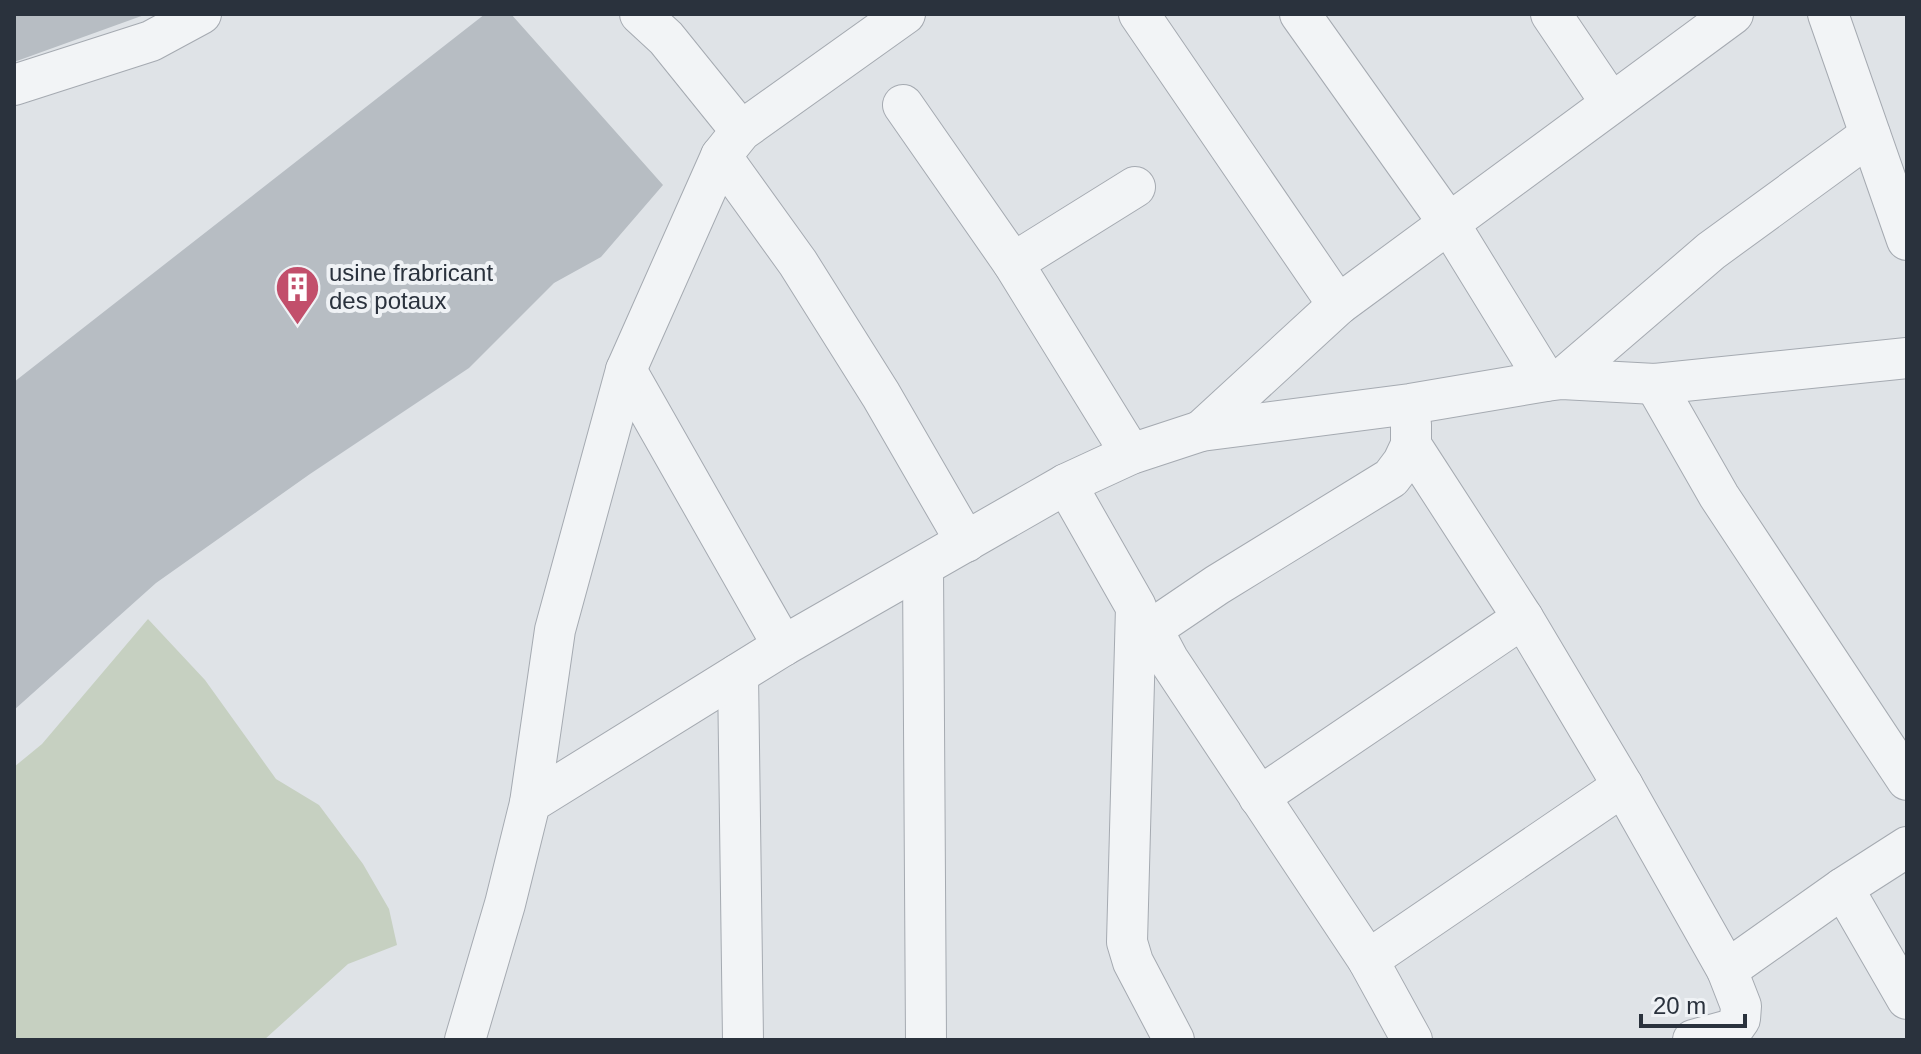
<svg xmlns="http://www.w3.org/2000/svg" width="1921" height="1054" font-family="Helvetica,sans-serif">
	<style>
		.green { fill: #c6d0c1 }
		.building { fill: #b7bdc3 }
		.lines { fill: none; stroke-linecap: round; stroke-linejoin: round }
		.minor-casing { stroke: #a5aab1; stroke-width: 42 }
		.minor { stroke: #f2f4f6; stroke-width: 40 }
		.labels { text-anchor: middle; stroke-width: 8; stroke-linejoin: round; paint-order: stroke }
		.poi-label { font-size: 24px; fill: #2a323d; stroke: #eff2f5; text-anchor: start }
	</style>
	<rect width="100%" height="100%" fill="#dfe3e7"/>
	<polygon class="green" points="148,619 205,680 276,779 319,805 363,864 389,909 397,945 348,964 264,1040 14,1040 14,767 42,744"/>
	<g class="building">
		<polygon points="14,14 147,14 14,62"/>
		<polygon points="485,14 511,14 663,185 601,257 554,283 469,368 310,474 156,583 14,710 14,382"/>
	</g>
	<g class="lines">
		<defs>
			<g id="minor">
				<polyline points="640,14 666,38 741,131"/>
				<polyline points="1139,14 1338,305"/>
				<polyline points="1300,14 1450,225 1546,381"/>
				<polyline points="1551,14 1611,103"/>
				<polyline points="1828,14 1907,240"/>
				<polyline points="14,85 151,41 201,14"/>
				<polyline points="903,105 1013,263 1131,454"/>
				<polyline points="721,156 798,263 881,395 966,542"/>
				<polyline points="1013,263 1135,187"/>
				<polyline points="626,370 783,646"/>
				<polyline points="1562,379 1711,251 1870,135"/>
				<polyline points="1655,384 1719,496 1907,780"/>
				<polyline points="1411,424 1411,445 1523,618 1623,786 1727,970 1741,1006 1740,1019 1733,1029 1693,1040"/>
				<polyline points="1201,431 1338,305 1733,14"/>
				<polyline points="1411,445 1403,462 1391,478 1217,585 1152,629 1168,659 1368,960 1412,1040"/>
				<polyline points="1066,484 1136,607 1127,942 1133,962 1174,1040"/>
				<polyline points="923,568 926,1040"/>
				<polyline points="738,674 743,1040"/>
				<polyline points="1259,797 1523,618"/>
				<polyline points="530,803 555,630 626,370 721,156 741,131 905,14"/>
				<polyline points="1843,888 1907,999"/>
				<polyline points="1368,960 1623,786"/>
				<polyline points="1727,970 1843,888 1907,847"/>
				<polyline points="465,1040 505,904 530,803 783,646 1066,484 1131,454 1201,431 1410,404 1546,381 1562,379 1655,384 1907,358"/>
			</g>
		</defs>
		<use href="#minor" class="minor-casing"/>
		<use href="#minor" class="minor"/>
	</g>
	<defs>
		<symbol id="building-pin" viewBox="-11 -11 22 30"><path d="M0 17L-7.5 6A9.5 9.5 0 1 1 7.5 6Z" fill="#c24f6b" stroke="#eff2f5"/><path d="M-4-6H4V6H1V3H-1V6H-4ZM-2.5-4.3h1.7v1.8h-1.7ZM.8-4.3h1.7v1.8H.8ZM-2.5-1h1.7V.8h-1.7ZM.8-1h1.7V.8H.8Z" fill="#fff"/></symbol>
	</defs>
	<g fill-rule="evenodd">
		<use href="#building-pin" x="272" y="262" width="51" height="69"/>
	</g>
	<g class="labels">
		<g class="poi-label">
			<text x="329" y="281">usine frabricant<tspan x="329" dy="28">des potaux</tspan></text>
		</g>
	</g>
	<rect width="1921" height="1054" fill="none" stroke="#2a323d" stroke-width="32"/>
	<path d="M1641 1014v12h104v-12" fill="none" stroke="#2a323d" stroke-width="4"/>
	<text x="1653" y="1014" font-size="24" fill="#2a323d" stroke="#eff2f5" stroke-width="6" paint-order="stroke">20 m</text>
</svg>
